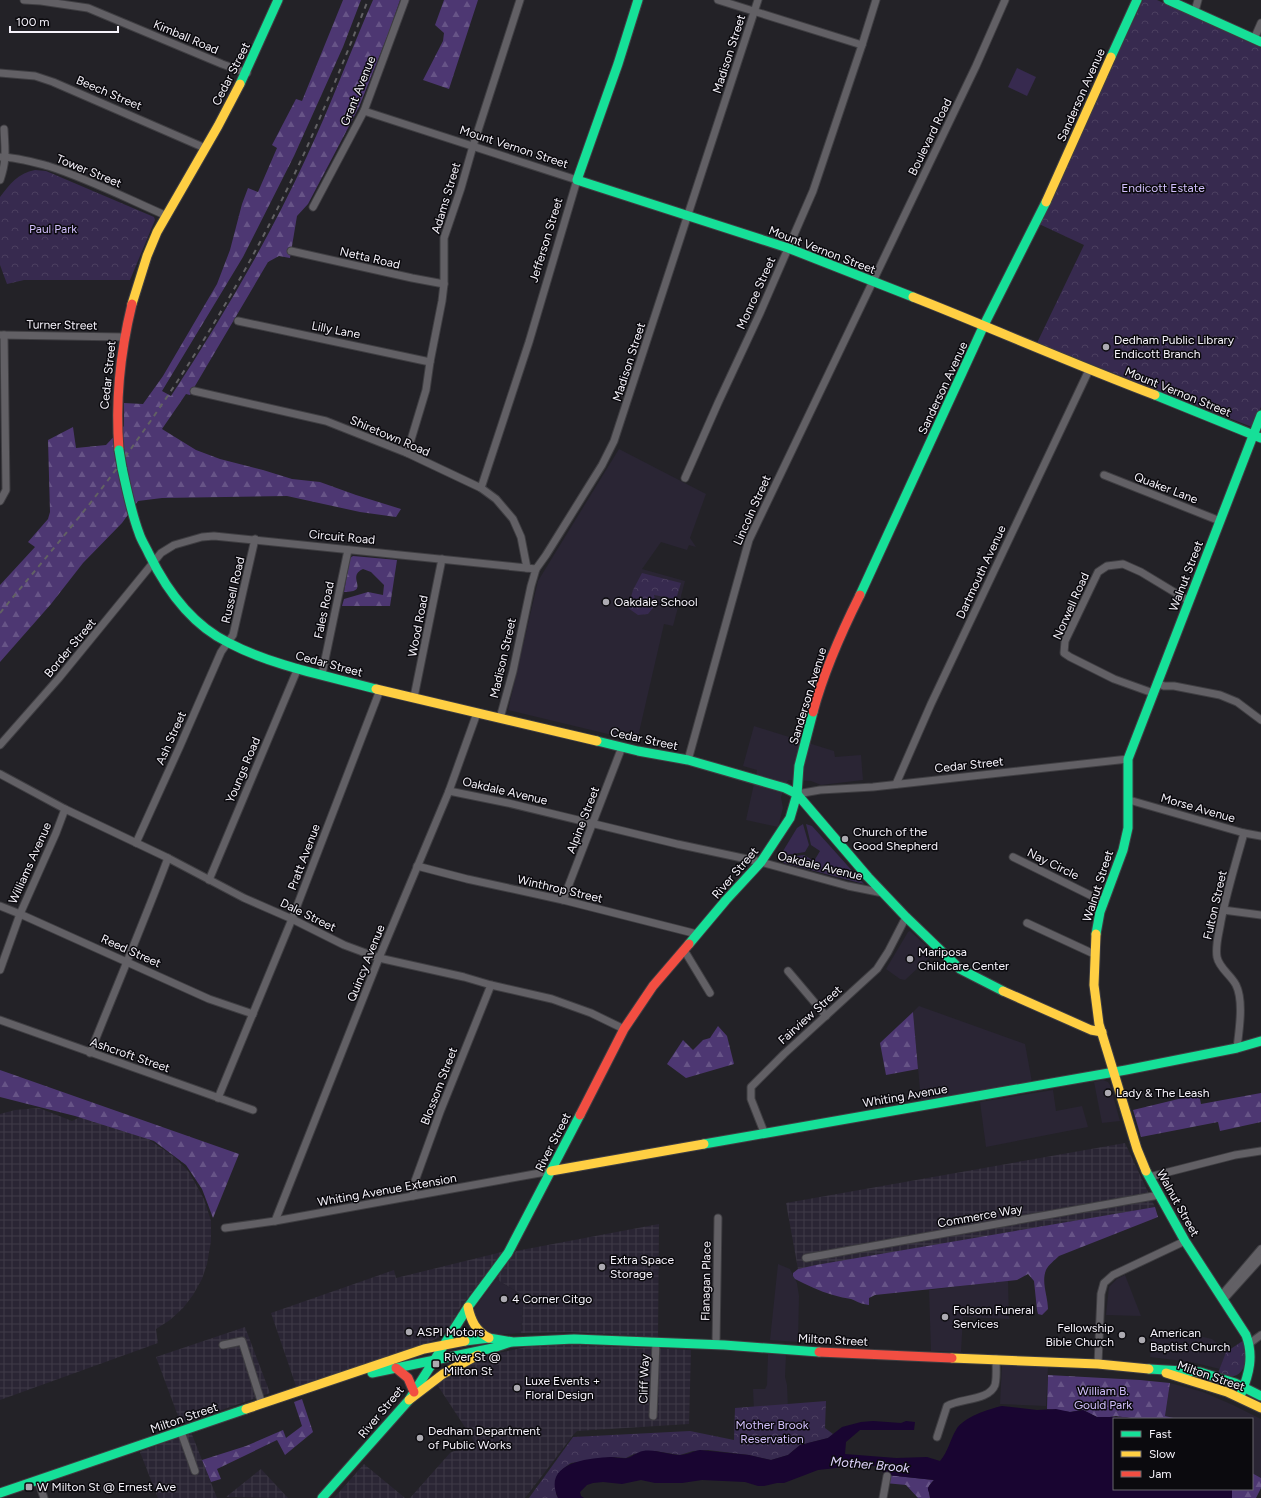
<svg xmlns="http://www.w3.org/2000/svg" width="1261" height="1498" font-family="Figtree,sans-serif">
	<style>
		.built { fill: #2a2534 }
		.industrial { fill: url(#industrial-grid) }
		.green { fill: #372a4f }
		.forest { fill: url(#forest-firs) }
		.park { fill: url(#park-crowns) }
		.water { fill: #190531 }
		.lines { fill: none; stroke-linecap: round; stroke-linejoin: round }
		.street-casing { stroke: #3f3e42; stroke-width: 9 }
		.fast-casing { stroke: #3f3e42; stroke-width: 11 }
		.slow-casing { stroke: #3f3e42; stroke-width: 11 }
		.jam-casing { stroke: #3f3e42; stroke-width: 11 }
		.street { stroke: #626065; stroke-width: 7 }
		.fast { stroke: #16e098; stroke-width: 9 }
		.slow { stroke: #ffcf43; stroke-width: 9 }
		.jam { stroke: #f24e42; stroke-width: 9 }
		.rail { stroke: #626164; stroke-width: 2; stroke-dasharray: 5 5; stroke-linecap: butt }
		.fast-bridge-casing { stroke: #3f3e42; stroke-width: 11; stroke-linecap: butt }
		.fast-bridge { stroke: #16e098; stroke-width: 9 }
		.poi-dot { fill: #acaab1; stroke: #0b0a0e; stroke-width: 1.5 }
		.labels { text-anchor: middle; stroke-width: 3; stroke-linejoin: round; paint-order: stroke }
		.street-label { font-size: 12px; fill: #f6f3fb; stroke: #0b0a0e }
		.park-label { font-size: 12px; fill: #d1bffb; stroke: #0b0a0e }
		.poi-label { font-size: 12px; fill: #f6f3fb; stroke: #0b0a0e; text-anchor: start }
		.water-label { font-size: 13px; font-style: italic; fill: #e0d4fd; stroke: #0b0a0e }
	</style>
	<defs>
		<pattern id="industrial-grid" width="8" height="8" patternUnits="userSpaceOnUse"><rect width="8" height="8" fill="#2a2534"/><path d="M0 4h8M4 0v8" fill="none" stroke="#3f3a48"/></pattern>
		<pattern id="forest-firs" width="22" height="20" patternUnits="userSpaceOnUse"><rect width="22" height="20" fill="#4d3772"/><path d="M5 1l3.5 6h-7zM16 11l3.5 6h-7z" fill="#675487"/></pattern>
		<pattern id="park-crowns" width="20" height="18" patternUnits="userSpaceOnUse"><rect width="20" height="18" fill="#372a4f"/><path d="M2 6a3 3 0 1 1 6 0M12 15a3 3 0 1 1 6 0" fill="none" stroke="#4b3f60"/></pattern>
	</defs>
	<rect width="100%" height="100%" fill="#232227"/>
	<g class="built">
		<polygon points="619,449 706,494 690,538 696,547 689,545 687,550 661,542 642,569 685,581 673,626 664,624 637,741 508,710 538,581"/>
		<polygon points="754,726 834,751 835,757 861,755 863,780 821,785 811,781 788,780 781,797 783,808 778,827 746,820 757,770 743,766"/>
		<polygon points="910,931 934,953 905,980 900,979 886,969 908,932"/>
		<polygon points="919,1006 1025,1044 1032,1082 921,1102 913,1012"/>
		<polygon points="1103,1080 1108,1082 1110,1085 1120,1121 1102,1123 1094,1082"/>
		<polygon points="1053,1090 1056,1111 1082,1106 1088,1127 986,1147 980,1102"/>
		<polygon points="778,1264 790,1269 797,1283 799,1296 798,1342 770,1340"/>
		<polygon points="1125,1275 1141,1316 1106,1315 1109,1287 1117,1279"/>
		<polygon points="496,1279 524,1296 521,1333 493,1335 481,1329 474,1314 474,1309"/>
		<polygon points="1008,1280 1009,1319 963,1317 961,1352 931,1351 929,1290"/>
		<polygon points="1152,1332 1195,1335 1212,1339 1226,1352 1220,1369 1191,1362 1150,1357"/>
		<polygon points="768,1354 786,1355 785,1377 787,1385 788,1408 754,1412 753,1389 765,1389 767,1385"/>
		<polygon points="1002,1365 1048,1367 1046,1406 1000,1404"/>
		<polygon points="1170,1383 1203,1392 1233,1405 1261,1419 1261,1478 1252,1473 1252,1419 1178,1419 1165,1416"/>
	</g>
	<g class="industrial">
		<polygon points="39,1108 72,1121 82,1116 148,1139 173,1156 189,1172 204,1199 211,1221 211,1241 207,1264 202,1279 193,1295 183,1308 170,1320 156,1329 158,1343 0,1400 0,1114 15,1110"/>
		<polygon points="1125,1143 1155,1207 798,1269 786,1203"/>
		<polygon points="659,1224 658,1337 570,1332 521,1333 524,1296 496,1279 516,1251"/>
		<polygon points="502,1252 460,1308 450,1326 441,1336 421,1347 297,1389 271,1313 394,1270 396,1278"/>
		<polygon points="245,1327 270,1393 181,1424 156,1357"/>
		<polygon points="558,1344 691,1350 689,1424 577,1431 574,1434 525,1498 410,1498 450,1453 474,1441 436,1383 460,1368 489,1355 531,1346"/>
		<polygon points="191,1432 217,1498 158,1498 140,1452"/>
		<polygon points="364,1464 405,1498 334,1498"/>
		<polygon points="261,1469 288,1498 226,1497"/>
	</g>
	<g class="green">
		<polygon points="1017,68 1036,77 1027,96 1008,87"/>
		<polygon points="803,824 809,845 805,852 780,856 797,828"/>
		<polygon points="806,824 812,826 864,884 784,863 781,858 804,855 814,861 820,851 811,845"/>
	</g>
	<g class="forest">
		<path d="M343,0H361L343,47L294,156L243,257L162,391L171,396C222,318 268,241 307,156C331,105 350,52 373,0H400L389,32L359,107L308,204L297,216L290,258L279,256L268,262L195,386L190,395L186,394L162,429L196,450L220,459L263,470L292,479L320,482L356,495L401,509L396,517L360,512L287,496L162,498L138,501L122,523L83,563L51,604L0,662V585L35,547L28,542L48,519L50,512L48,440L73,427L76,448L106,445L124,426V403L143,404L163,376L217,284L230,250L242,204L248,188L258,192L277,148L272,145L296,99L302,101Z"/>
		<polygon points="444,0 478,0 449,89 423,80 443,41 444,33 435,25"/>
		<path d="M353,556L397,560L390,606H342L344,599L368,592L383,595L384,585L371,572L363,569C345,577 372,592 344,592L350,558Z"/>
		<polygon points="913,1012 918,1069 886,1075 880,1043"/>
		<polygon points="718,1026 727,1036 734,1064 686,1078 667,1064 683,1040 693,1050 703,1040 710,1038"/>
		<polygon points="0,1070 239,1154 213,1218 202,1189 186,1165 154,1141 75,1116 0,1097"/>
		<polygon points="1261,1093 1261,1122 1220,1131 1218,1122 1141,1137 1133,1110 1199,1094 1201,1104"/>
		<path d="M1155,1207L1158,1217L1059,1256C1055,1260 1048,1265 1046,1270C1041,1282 1048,1297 1048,1309L1042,1315L1038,1314L1037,1310L1034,1281L1028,1274L1017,1280L875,1295L869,1298V1305C861,1304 858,1302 851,1299C846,1298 839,1297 833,1295C819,1291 807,1285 795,1279L793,1276V1273L798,1269L816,1265Z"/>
		<polygon points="1048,1375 1140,1380 1170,1383 1165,1416 1178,1419 1136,1419 1116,1416 1103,1418 1097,1417 1083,1410 1070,1412 1047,1409"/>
		<polygon points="302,1399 313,1432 285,1455 277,1440 217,1469 221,1479 211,1482 202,1460 246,1446 283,1430 286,1438 302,1426 294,1402"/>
		<polygon points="1252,1473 1261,1478 1261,1488 1256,1498 1232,1498 1232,1489 1252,1489"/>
		<path d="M887,1475L934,1480C925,1489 929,1488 930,1498H918L906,1485L885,1483Z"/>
	</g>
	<g class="park">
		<polygon points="1143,0 1157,0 1261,48 1261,407 1252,427 1037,343 1084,245 1039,224"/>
		<path d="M35,170L46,171L154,217L155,220L130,280H24L7,284L0,265V197C10,184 18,173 35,170Z"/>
		<polygon points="642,573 681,583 676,599 654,595 656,604 648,614 638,615 628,608 633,590"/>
		<path d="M1244,1340C1247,1349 1248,1373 1234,1376C1229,1377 1223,1374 1218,1373L1226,1352Z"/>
		<polygon points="826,1401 825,1428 833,1434 828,1438 800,1445 788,1455 771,1460 749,1455 708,1450 693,1451 680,1455 655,1451 634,1454 626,1458 612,1457 571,1463 564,1468 558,1474 556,1494 558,1498 529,1498 573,1437 690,1431 734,1440 735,1408"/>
	</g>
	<path class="water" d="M1002,1406L1037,1410L1056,1409L1070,1412L1083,1410L1097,1417H1126L1136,1419H1114V1489H1232V1498H930C929,1486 924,1492 934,1480L887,1475L876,1466H854L818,1470L784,1483H777L764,1486H758L745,1482L702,1480L682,1483H655L641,1480L622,1484L603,1482L593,1483L587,1485L580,1492L581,1496L584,1498H558C542,1463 587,1458 611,1457C616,1457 622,1459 627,1458C632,1457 637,1452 643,1451C656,1449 668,1455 680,1455C687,1455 693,1451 700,1450L749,1455L771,1460L788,1455L800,1445L828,1438L842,1427L861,1422L873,1421L901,1423L906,1421L915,1422L914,1430H860L846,1442L845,1454L896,1458L927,1457L940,1461C948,1452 950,1440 956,1430C963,1417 989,1409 1002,1406Z"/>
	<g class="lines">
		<defs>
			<g id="street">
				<polyline points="24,0 41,1 88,8 222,64 247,73"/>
				<polyline points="718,0 862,45"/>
				<polyline points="1195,11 1198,0"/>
				<polyline points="1254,39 1261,23"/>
				<polyline points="0,73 35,76 53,82 205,148"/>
				<polyline points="364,111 577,180 529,342 481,488"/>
				<path d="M0,157C16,157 33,162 48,166C89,179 128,199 167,216"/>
				<path d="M0,180C7,160 5,150 4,129"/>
				<polyline points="313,207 364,111 405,0"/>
				<polyline points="291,251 412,278 444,284"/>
				<polyline points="238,321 430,362"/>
				<polyline points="0,335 124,337"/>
				<polyline points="194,391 326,421 407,453 481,488 496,499 513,519 521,537 527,568"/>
				<polyline points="407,453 426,390 430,362 442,301 444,284 444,238 461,188 473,146 520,0"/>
				<polyline points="1104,475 1220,521"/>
				<polyline points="685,478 718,403 760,313 813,191 862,45 876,0"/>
				<polyline points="0,501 6,490 4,335"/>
				<polyline points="322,674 348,550"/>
				<polyline points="1157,683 1164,686 1174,686 1220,695 1237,702 1261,720"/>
				<polyline points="1153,693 1114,679 1070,657 1064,653 1065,641 1098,572 1107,566 1123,564 1141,572 1189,601"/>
				<polyline points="414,697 442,559"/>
				<polyline points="500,718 513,671 531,586 536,569 546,555 602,465 614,441 758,0"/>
				<polyline points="0,745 59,678 161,553 174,545 202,537 214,536 536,569"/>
				<polyline points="688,760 749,540 976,66 1005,0"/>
				<polyline points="0,774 65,809 168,858 244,898 292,919 344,945 379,958 464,977 491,985 552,999 591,1013 624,1029"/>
				<polyline points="896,784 931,704 1089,370"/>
				<polyline points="449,791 508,803 677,844 761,862 848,886 883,893"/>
				<polyline points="797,794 820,790 873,787 1128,759"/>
				<polyline points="1129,800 1244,833 1261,836"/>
				<polyline points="136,843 180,746 221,652 233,635 255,539"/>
				<polyline points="1013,857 1104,902"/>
				<polyline points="417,866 467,879 563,900 697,934"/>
				<polyline points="209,880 298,668"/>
				<polyline points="563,900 622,747"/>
				<polyline points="0,906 20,914 209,999 253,1014"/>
				<polyline points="1223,910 1261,915"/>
				<polyline points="1027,923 1094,954"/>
				<polyline points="684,950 710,993"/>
				<polyline points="0,970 20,914 56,833 65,809"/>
				<polyline points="788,971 826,1016"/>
				<polyline points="0,1020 253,1110"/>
				<path d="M1237,1048C1239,1031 1244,1001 1236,985C1231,975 1219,968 1217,957C1215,945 1219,934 1221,921C1227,891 1236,862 1244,833"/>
				<path d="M90,1053C116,988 143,924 168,858"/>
				<polyline points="218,1098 292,919 380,690"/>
				<polyline points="764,1132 751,1099 751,1087 784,1054 877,969 888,952 906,917"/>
				<polyline points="1149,1177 1235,1155 1261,1151"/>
				<polyline points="413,1196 415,1181 440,1112 491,985"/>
				<polyline points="275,1221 379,958 449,791 477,713"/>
				<polyline points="225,1228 275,1221 551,1171"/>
				<polyline points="806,1258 1159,1195"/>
				<polyline points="1221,1296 1261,1249"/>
				<polyline points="1225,1298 1261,1258"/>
				<polyline points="1250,1343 1261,1335"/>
				<polyline points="716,1344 718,1218"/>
				<polyline points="223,1345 242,1341 262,1404"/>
				<polyline points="1098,1364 1101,1294 1104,1283 1113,1275 1185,1241"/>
				<polyline points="653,1416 656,1342"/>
				<polyline points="181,1432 195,1471"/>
				<path d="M937,1437L947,1406C960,1398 989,1401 995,1385C997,1377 996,1367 996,1359"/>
				<polyline points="38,1480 44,1498"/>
				<polyline points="883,1498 887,1476"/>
			</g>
			<g id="fast">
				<polyline points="638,0 618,64 577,180 788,248 913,297"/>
				<polyline points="1168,0 1261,42"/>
				<polyline points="1111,57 1137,0"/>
				<polyline points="240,84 278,0"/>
				<polyline points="1155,395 1261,438"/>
				<path d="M122,468C127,490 131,512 139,533C141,540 146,547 149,554C167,591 192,625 229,643C273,666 328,676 376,689"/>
				<polyline points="860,595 984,325 1046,202"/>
				<polyline points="597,741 638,751 688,760 785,788 797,794 868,877 906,917 960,969 1003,991"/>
				<polyline points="1096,934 1100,912 1123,850 1128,828 1128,759 1261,415"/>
				<polyline points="689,944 726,900 761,862 790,818 797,794 799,766 813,712"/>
				<polyline points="704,1144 1126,1070 1237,1048 1261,1041"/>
				<path d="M1146,1171L1185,1241L1246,1335C1254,1356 1249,1374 1241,1394"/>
				<polyline points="465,1341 489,1338 513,1342 574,1339 724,1345 819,1352"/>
				<polyline points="1149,1369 1200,1372 1235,1383 1261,1396"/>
				<polyline points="372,1373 493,1348 511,1342"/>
				<polyline points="0,1493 246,1409"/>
				<polyline points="322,1498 409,1400 468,1307 508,1253 580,1115"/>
			</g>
			<g id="slow">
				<polyline points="1046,202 1111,57"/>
				<path d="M913,297C994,329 1073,364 1155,395"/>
				<polyline points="132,304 147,256 157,232 218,126 240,84"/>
				<polyline points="376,689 597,741"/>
				<polyline points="1096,934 1094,985 1099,1024 1137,1149 1146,1171"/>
				<polyline points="1003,991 1091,1030 1102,1032"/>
				<polyline points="551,1171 704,1144"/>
				<path d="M468,1307C471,1321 476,1331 489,1338"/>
				<polyline points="952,1358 1098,1364 1149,1369"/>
				<polyline points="1166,1373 1227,1392 1261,1408"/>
				<polyline points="409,1400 443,1374 478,1355"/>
				<polyline points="246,1409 424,1349 465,1341"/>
			</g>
			<g id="jam">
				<path d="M119,450C115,400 120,353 132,304"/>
				<path d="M813,712C824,671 841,633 860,595"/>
				<polyline points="580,1115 624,1029 653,986 689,944"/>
				<polyline points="819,1352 952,1358"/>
				<polyline points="396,1368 408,1378 414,1392"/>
			</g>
		</defs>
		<use href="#street" class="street-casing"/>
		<use href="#fast" class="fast-casing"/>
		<use href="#slow" class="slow-casing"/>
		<use href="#jam" class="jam-casing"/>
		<use href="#street" class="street"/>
		<use href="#fast" class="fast"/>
		<use href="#slow" class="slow"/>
		<use href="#jam" class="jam"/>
		<path class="rail" d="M0,613C46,557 94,502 135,443C196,358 250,267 295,173C322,116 345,58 368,0"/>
		<defs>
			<polyline id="fast-bridge" points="119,450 122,468"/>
		</defs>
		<use href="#fast-bridge" class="fast-bridge-casing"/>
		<use href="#fast-bridge" class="fast-bridge"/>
	</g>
	<g class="poi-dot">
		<circle cx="1106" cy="347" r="4"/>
		<circle cx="606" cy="602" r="4"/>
		<circle cx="845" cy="839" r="4"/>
		<circle cx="910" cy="959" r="4"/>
		<circle cx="1108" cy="1093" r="4"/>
		<circle cx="602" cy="1267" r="4"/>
		<circle cx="504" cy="1299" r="4"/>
		<circle cx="945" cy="1317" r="4"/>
		<circle cx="409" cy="1332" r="4"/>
		<circle cx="1122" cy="1335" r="4"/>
		<circle cx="1142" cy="1340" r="4"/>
		<rect x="432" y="1360" width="8" height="8" rx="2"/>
		<circle cx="517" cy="1388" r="4"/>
		<circle cx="420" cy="1438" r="4"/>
		<rect x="25" y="1483" width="8" height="8" rx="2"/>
	</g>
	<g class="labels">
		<g class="street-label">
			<text transform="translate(186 37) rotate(23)" y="4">Kimball Road</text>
			<text transform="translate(729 54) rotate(-72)" y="4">Madison Street</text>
			<text transform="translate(231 74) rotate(-63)" y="4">Cedar Street</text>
			<text transform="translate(358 91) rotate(-68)" y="4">Grant Avenue</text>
			<text transform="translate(109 93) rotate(23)" y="4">Beech Street</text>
			<text transform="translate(1081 95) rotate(-66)" y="4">Sanderson Avenue</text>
			<text transform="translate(930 137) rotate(-64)" y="4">Boulevard Road</text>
			<text transform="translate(514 147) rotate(18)" y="4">Mount Vernon Street</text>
			<text transform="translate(89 171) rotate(22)" y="4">Tower Street</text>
			<text transform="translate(446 198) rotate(-73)" y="4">Adams Street</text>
			<text transform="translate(546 240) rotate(-73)" y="4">Jefferson Street</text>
			<text transform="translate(822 250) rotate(21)" y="4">Mount Vernon Street</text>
			<text transform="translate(370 258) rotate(13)" y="4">Netta Road</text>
			<text transform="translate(756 293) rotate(-66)" y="4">Monroe Street</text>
			<text transform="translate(62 325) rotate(1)" y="4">Turner Street</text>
			<text transform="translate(336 330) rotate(11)" y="4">Lilly Lane</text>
			<text transform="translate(629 362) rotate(-72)" y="4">Madison Street</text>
			<text transform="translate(108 375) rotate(-84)" y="4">Cedar Street</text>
			<text transform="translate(943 388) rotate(-65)" y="4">Sanderson Avenue</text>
			<text transform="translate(1178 392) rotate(22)" y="4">Mount Vernon Street</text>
			<text transform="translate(390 436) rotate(23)" y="4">Shiretown Road</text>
			<text transform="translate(1166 488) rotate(21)" y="4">Quaker Lane</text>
			<text transform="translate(752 510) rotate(-66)" y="4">Lincoln Street</text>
			<text transform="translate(342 537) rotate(5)" y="4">Circuit Road</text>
			<text transform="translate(981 572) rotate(-65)" y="4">Dartmouth Avenue</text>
			<text transform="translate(1186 576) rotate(-69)" y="4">Walnut Street</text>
			<text transform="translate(233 590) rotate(-77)" y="4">Russell Road</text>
			<text transform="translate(1071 606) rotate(-66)" y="4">Norwell Road</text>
			<text transform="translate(324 610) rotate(-78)" y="4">Fales Road</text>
			<text transform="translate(418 626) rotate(-79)" y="4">Wood Road</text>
			<text transform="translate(70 648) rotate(-50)" y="4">Border Street</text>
			<text transform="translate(503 658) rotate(-77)" y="4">Madison Street</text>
			<text transform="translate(329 664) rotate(15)" y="4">Cedar Street</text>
			<text transform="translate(808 696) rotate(-73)" y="4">Sanderson Avenue</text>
			<text transform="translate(171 738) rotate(-66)" y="4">Ash Street</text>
			<text transform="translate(644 739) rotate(12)" y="4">Cedar Street</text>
			<text transform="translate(969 765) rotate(-6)" y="4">Cedar Street</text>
			<text transform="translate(243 770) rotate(-67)" y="4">Youngs Road</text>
			<text transform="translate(505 791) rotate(13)" y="4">Oakdale Avenue</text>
			<text transform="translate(1198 808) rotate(16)" y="4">Morse Avenue</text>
			<text transform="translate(583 820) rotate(-69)" y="4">Alpine Street</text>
			<text transform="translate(304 857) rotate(-69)" y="4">Pratt Avenue</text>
			<text transform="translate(30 863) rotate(-66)" y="4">Williams Avenue</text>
			<text transform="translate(1053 864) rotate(26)" y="4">Nay Circle</text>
			<text transform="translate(820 866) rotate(14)" y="4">Oakdale Avenue</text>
			<text transform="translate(735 873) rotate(-49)" y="4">River Street</text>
			<text transform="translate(1098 886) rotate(-72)" y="4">Walnut Street</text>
			<text transform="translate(560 889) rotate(13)" y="4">Winthrop Street</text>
			<text transform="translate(1215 905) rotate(-77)" y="4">Fulton Street</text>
			<text transform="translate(308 915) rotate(26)" y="4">Dale Street</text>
			<text transform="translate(131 951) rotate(24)" y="4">Reed Street</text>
			<text transform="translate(366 963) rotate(-68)" y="4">Quincy Avenue</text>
			<text transform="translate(810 1015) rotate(-42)" y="4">Fairview Street</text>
			<text transform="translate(130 1055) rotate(19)" y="4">Ashcroft Street</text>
			<text transform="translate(439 1086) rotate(-69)" y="4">Blossom Street</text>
			<text transform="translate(905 1096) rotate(-10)" y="4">Whiting Avenue</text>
			<text transform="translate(553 1142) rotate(-63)" y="4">River Street</text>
			<text transform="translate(387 1190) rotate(-10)" y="4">Whiting Avenue Extension</text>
			<text transform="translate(1178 1203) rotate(61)" y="4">Walnut Street</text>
			<text transform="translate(980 1216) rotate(-10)" y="4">Commerce Way</text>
			<text transform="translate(706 1281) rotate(-89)" y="4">Flanagan Place</text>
			<text transform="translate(833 1340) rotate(3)" y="4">Milton Street</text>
			<text transform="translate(1211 1376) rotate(19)" y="4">Milton Street</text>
			<text transform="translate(644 1379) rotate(-88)" y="4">Cliff Way</text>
			<text transform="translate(381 1412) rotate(-50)" y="4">River Street</text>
			<text transform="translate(184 1418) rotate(-19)" y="4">Milton Street</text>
		</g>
		<g class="park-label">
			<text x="1163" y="192">Endicott Estate</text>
			<text x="53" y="233">Paul Park</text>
			<text x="1103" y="1395">William B.<tspan x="1103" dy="14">Gould Park</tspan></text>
			<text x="772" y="1429">Mother Brook<tspan x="772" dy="14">Reservation</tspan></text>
		</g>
		<g class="poi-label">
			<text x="1114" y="344">Dedham Public Library<tspan x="1114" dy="14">Endicott Branch</tspan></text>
			<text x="614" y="606">Oakdale School</text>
			<text x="853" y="836">Church of the<tspan x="853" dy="14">Good Shepherd</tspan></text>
			<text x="918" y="956">Mariposa<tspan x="918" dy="14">Childcare Center</tspan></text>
			<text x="1116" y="1097">Lady &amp; The Leash</text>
			<text x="610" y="1264">Extra Space<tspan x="610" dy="14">Storage</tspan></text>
			<text x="512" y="1303">4 Corner Citgo</text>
			<text x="953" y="1314">Folsom Funeral<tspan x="953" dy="14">Services</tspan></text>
			<text x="1114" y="1332" text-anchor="end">Fellowship<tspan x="1114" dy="14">Bible Church</tspan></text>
			<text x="417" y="1336">ASPI Motors</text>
			<text x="1150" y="1337">American<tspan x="1150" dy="14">Baptist Church</tspan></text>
			<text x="444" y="1361">River St @<tspan x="444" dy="14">Milton St</tspan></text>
			<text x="525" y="1385">Luxe Events +<tspan x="525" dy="14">Floral Design</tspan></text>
			<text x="428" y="1435">Dedham Department<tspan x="428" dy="14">of Public Works</tspan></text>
			<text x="37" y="1491">W Milton St @ Ernest Ave</text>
		</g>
		<g class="water-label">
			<text transform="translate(870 1464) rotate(5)" y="5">Mother Brook</text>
		</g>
	</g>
	<rect x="1113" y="1418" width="140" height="72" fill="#0b0a0e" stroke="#69676d"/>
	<rect x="1121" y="1431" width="20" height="6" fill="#16e098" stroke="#69676d"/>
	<text x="1149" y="1438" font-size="12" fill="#f6f3fb">Fast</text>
	<rect x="1121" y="1451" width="20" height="6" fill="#ffcf43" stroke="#69676d"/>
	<text x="1149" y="1458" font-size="12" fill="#f6f3fb">Slow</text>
	<rect x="1121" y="1471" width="20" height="6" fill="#f24e42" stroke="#69676d"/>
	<text x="1149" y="1478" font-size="12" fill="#f6f3fb">Jam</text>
	<path d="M10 26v6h108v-6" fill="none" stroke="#f6f3fb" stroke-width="2"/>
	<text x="16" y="26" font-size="12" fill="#f6f3fb" stroke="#0b0a0e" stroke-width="3" paint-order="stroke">100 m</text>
</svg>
